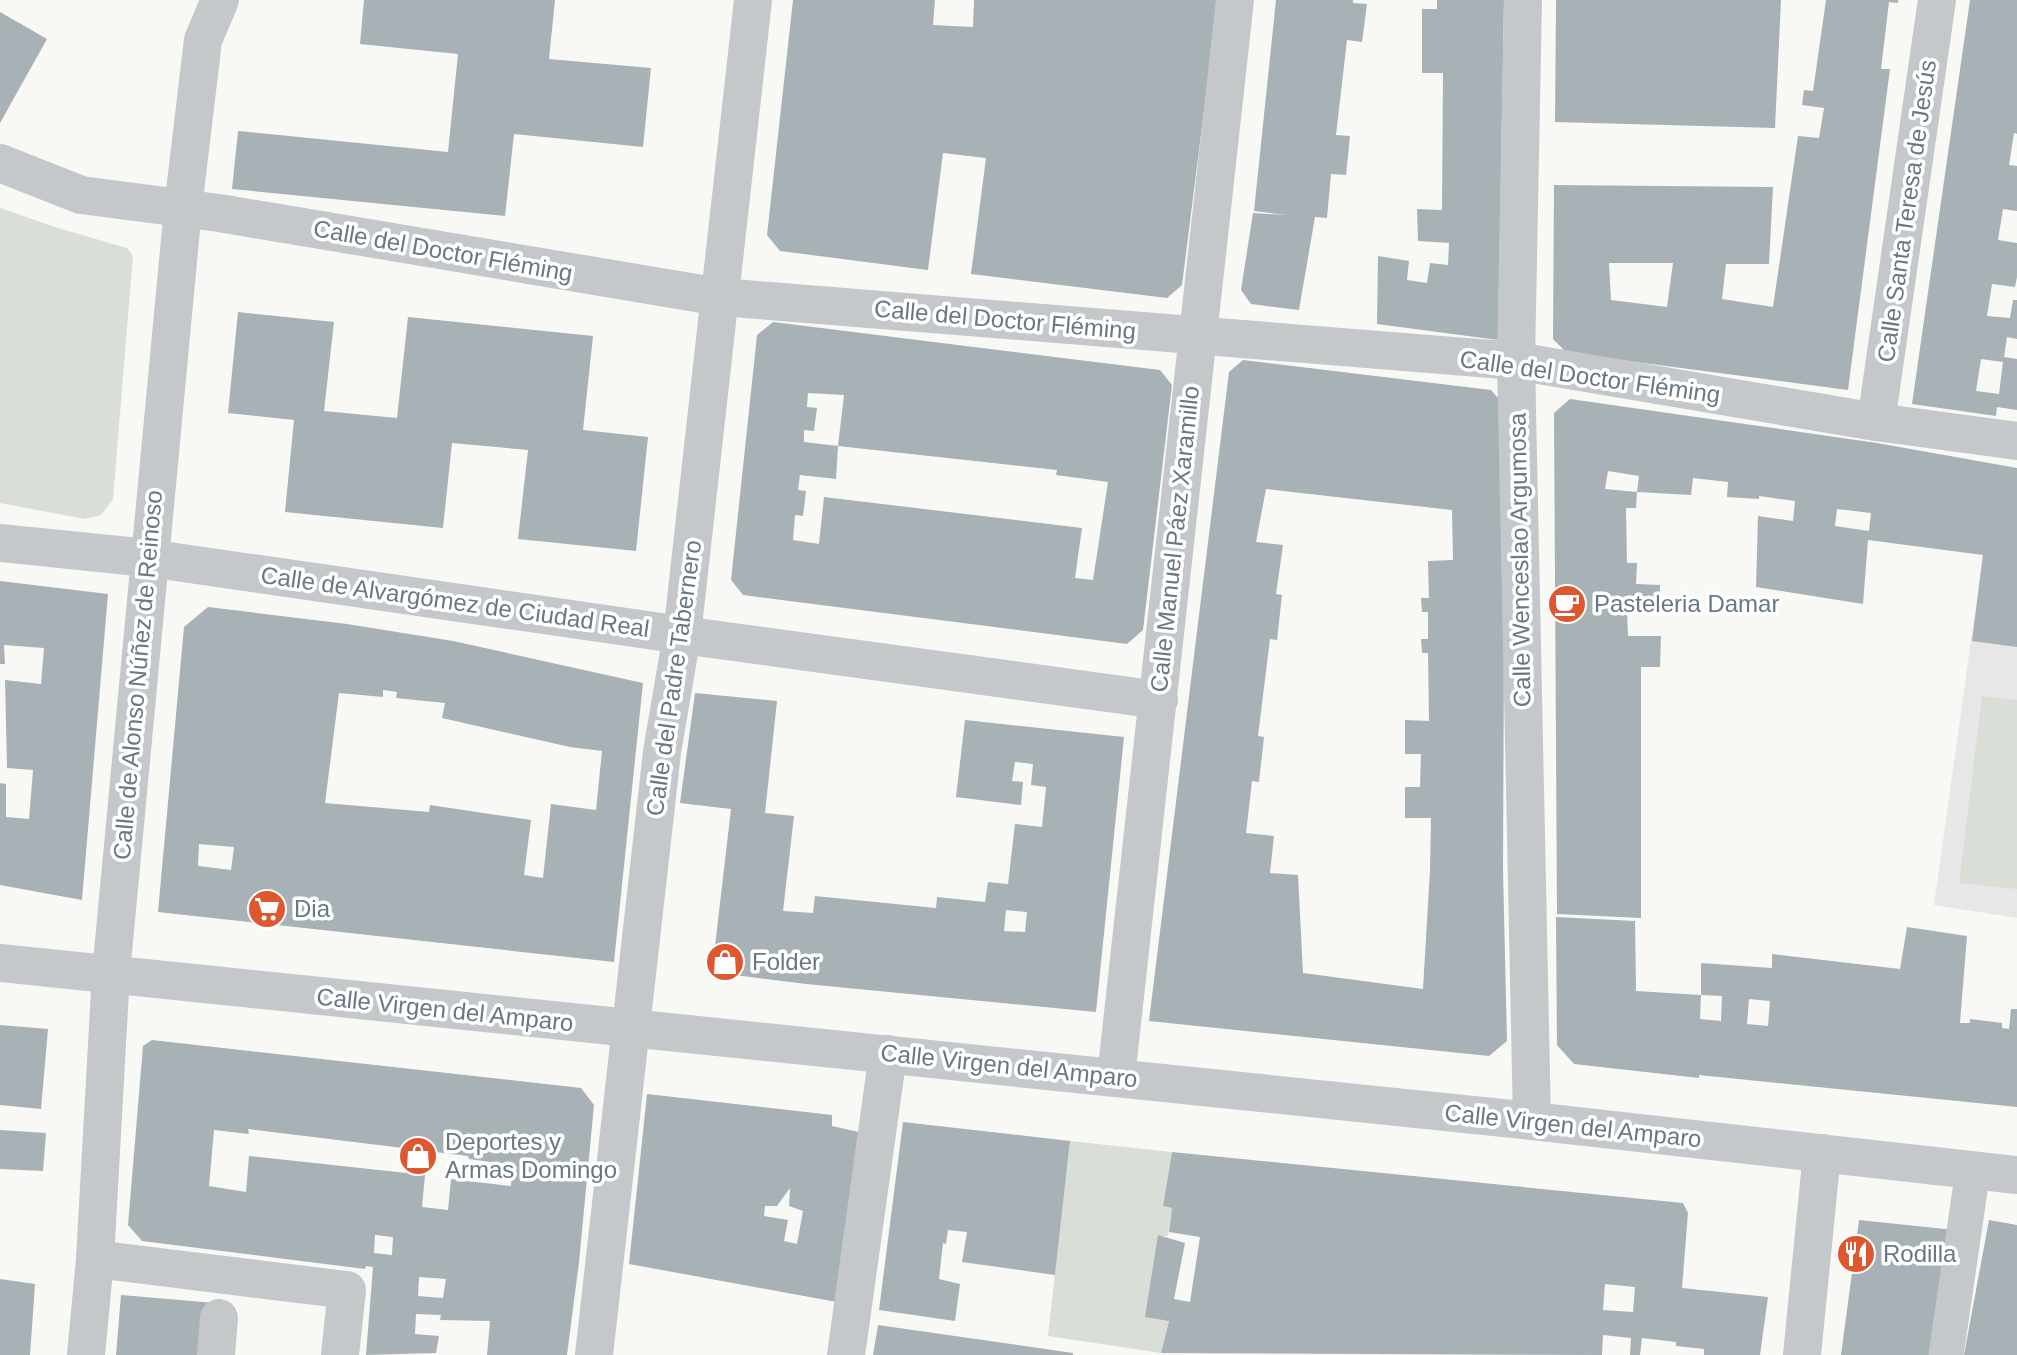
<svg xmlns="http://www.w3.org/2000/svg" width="2017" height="1355" font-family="Arial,sans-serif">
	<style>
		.built { fill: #e6e7e6 }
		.green { fill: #d9dfd6 }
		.building { fill: #a8b1b6; fill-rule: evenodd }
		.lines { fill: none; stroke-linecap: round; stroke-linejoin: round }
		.pedestrian { stroke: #c4c8cb; stroke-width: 35 }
		.minor { stroke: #c4c8cb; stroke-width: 38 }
		.tertiary { stroke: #c4c8cb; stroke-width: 38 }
		.labels { text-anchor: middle; stroke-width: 7; stroke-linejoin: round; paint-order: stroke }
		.street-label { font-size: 24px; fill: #687885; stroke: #fff }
		.poi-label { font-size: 24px; fill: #687885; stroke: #fff; text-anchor: start }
	</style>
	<rect width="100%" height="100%" fill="#f8f8f5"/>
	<polygon class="built" points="2017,468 2017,918 1934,905 1983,555"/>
	<g class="green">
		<polygon points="0,208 58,228 127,248 133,256 113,499 101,515 85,519 0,503"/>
		<polygon points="1982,696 2017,700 2017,889 1959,883"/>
		<polygon points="1070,1141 1172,1152 1163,1206 1172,1208 1168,1236 1158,1236 1169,1321 1161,1353 1048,1336"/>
	</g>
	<g class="building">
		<polygon points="364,0 555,0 549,59 651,68 643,147 514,134 505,216 232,189 238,131 448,152 458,54 360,44"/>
		<polygon points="793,0 935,0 933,25 973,27 974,0 1218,0 1182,285 1167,298 971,274 986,158 943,153 928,270 780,251 767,235"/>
		<polygon points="1276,0 1353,0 1353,3 1367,4 1362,42 1347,40 1336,135 1350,136 1346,175 1331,174 1327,218 1315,217 1299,310 1251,304 1241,290 1253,213 1286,215 1254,211"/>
		<polygon points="1437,0 1504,0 1498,340 1377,324 1378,256 1409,261 1407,280 1427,283 1430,263 1448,265 1449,243 1418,241 1417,209 1442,210 1443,73 1422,73 1422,9 1437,9"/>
		<polygon points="1556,0 1781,0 1775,128 1555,122"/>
		<path d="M1826,0H1898V3L1889,2L1881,69H1890L1848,390L1567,353L1553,339L1554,185L1773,187L1769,264H1726L1722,299L1773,307L1798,136L1819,138L1824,108L1802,105L1804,90L1813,91ZM1609,263H1673L1667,307L1611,300Z"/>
		<path d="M1970,0H2017V134L2014,133L2009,165L2017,166V211L2003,209L1998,240L2017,243V277L2015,287L1992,284L1987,316L2010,318L2013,300H2017V339L2007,337L2004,357L2017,359V410L1997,407L1996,416L1912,404ZM1981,359L2003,362L1999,394L1976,391Z"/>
		<polygon points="0,12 47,39 0,123"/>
		<polygon points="238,312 334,322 324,411 397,418 408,317 593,336 583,430 648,437 636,551 518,539 528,450 452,443 443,528 285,512 294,420 228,413"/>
		<path d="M773,322L1160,370L1172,385L1143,630L1127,644L743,595L731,580L757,335ZM808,393L844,395L838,446L804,442V430L814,431L817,408L807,407ZM838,446L1057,470L1056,475L1108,482L1093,580L1075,578L1082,528L824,497L819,544L793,540L795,515L803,516L806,491L798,490L800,475L836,479Z"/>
		<path d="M1243,360L1491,390L1505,406L1503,870L1507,1041L1489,1056L1149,1021L1229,372ZM1266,489L1452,510L1453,560L1428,561L1429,598H1421L1422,612H1428V639H1421L1422,653H1428L1429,721L1405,720V754H1421L1420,787H1405V818H1431L1430,870L1423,989L1303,973L1298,875L1270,873L1274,836L1246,833L1252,781L1259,782L1264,737L1258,736L1270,639L1277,640L1282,595L1276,594L1283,545L1256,542Z"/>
		<path d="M1570,399L1877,443L2017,468V647L1972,641L1983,555L1868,540L1863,604L1756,587L1758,516L1793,521L1795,501L1759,496V499L1727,497L1728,482L1693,478L1691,495L1637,492L1639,476L1608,471L1605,489L1637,492L1636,508H1626L1627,563H1637L1636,584L1660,585V609H1627L1628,636H1661L1660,667H1641V918L1557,914L1554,413ZM1837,509L1871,513L1869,531L1835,526Z"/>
		<polygon points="0,581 108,594 82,900 0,885 0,783 6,784 6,817 29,819 33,770 7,768 5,680 41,684 44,648 4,645 5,664 0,664"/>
		<path d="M208,607L347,624L453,641L643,683L614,962L158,912L184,627ZM383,690L397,692L396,698L445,703L442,718L570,747L602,751L596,810L551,804L543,878L524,875L531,820L430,805L429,812L325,803L339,693L383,697ZM199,844L234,847L231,870L198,866Z"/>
		<path d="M695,693L777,701L765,813L794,816L783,911L813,913L815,896L936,908L937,897L985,902L988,882L1008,884L1015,824L1042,827L1046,787L1031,785L1033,764L1015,762L1012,781L1023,782L1021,805L956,797L965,720L1124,737L1096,1012L806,984L712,972L731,809L680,803ZM1006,910L1027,912L1025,932L1004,931Z"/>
		<path d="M1556,917L1635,921L1636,991L1701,995V963L1772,968V954L1900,969L1907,927L1967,936L1960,1023H1970V1019L2002,1023V1028L2009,1029L2011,1009H2017V1107L1699,1075V1078L1574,1064L1557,1045ZM1701,995L1722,996L1721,1021L1700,1019ZM1749,999L1770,1001L1768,1026L1747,1024Z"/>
		<polygon points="0,1025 48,1029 41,1109 0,1105"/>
		<path d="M152,1040L581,1088L594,1105L579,1262L567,1355H487L490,1321L440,1320L441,1315L416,1314L415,1334L439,1336L436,1353L366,1355L373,1267L366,1266L365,1269L142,1241L128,1225L143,1046ZM248,1129L468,1156L469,1159L512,1165L511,1186L451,1179L448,1210L422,1207L425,1175L249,1156L246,1192L209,1186L214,1130L249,1134ZM375,1235L393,1237L392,1255L374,1253ZM419,1277L446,1279L443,1298L418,1296Z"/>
		<path d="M647,1094L832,1115V1126L863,1133L842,1303L629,1264ZM790,1188L789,1206L803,1211L797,1244L784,1241L788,1220L764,1216L765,1206H777Z"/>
		<polygon points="903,1122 1070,1141 1055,1275 962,1262 967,1232 948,1230 946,1244 943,1243 939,1279 960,1284 955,1321 879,1310"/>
		<polygon points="0,1130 46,1133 43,1171 0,1169"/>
		<path d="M1172,1152L1683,1203L1688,1213L1682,1288L1768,1297L1760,1355H1704V1349L1676,1346V1342L1642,1338L1640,1355H1630L1631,1338L1603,1335L1602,1355L1161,1353L1169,1321L1145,1317L1158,1235L1185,1243L1174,1299L1190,1302L1200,1237L1169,1232L1172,1208L1163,1206ZM1605,1284L1635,1287L1633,1312L1603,1310Z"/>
		<polygon points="1859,1220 1955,1230 1934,1355 1841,1355"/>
		<polygon points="1989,1220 2017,1225 2017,1355 1964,1355"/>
		<polygon points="0,1279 35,1284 30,1355 0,1355"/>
		<polygon points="121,1295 215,1303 210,1355 116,1355"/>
		<polygon points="878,1325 1073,1353 1073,1355 873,1355"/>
	</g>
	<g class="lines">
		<polyline class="pedestrian" points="1946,1355 1973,1170"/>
		<g class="minor">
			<polyline points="1523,0 1516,361 1532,1121"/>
			<polyline points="0,163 81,195 219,213 720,297 1516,361 1876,422 2017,441"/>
			<polyline points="1876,422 1937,0"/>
			<polyline points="0,543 148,558 682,635 1159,700"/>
			<polyline points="1116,1077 1235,0"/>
			<polyline points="95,1259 347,1290 340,1355"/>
			<polyline points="86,1355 95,1259 111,973 183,208 203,40 220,0"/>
			<polyline points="216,1355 219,1318"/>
			<polyline points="594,1355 662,752 682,635 753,0"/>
			<polyline points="846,1355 888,1054"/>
			<polyline points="1802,1355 1822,1153"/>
		</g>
		<polyline class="tertiary" points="0,963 1532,1121 2017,1175"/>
	</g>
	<defs>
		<symbol id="cafe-disc" viewBox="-11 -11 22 22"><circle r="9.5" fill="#de572f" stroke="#fff"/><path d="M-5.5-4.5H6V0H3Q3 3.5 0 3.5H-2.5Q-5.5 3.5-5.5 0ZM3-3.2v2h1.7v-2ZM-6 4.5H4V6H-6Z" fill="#fff"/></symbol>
		<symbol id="supermarket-disc" viewBox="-11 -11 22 22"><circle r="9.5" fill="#de572f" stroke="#fff"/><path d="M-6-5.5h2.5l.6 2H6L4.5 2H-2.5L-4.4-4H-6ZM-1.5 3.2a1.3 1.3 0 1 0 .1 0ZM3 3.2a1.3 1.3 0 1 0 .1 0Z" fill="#fff"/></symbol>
		<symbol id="shop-disc" viewBox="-11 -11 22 22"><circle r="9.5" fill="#de572f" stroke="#fff"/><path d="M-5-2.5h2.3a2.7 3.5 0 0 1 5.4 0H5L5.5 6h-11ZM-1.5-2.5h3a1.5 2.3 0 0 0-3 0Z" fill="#fff"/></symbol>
		<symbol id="restaurant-disc" viewBox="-11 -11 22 22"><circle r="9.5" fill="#de572f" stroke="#fff"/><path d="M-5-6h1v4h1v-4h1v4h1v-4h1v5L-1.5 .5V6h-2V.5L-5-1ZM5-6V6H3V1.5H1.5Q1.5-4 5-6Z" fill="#fff"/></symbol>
	</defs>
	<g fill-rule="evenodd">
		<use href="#cafe-disc" x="1545" y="582" width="44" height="44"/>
		<use href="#supermarket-disc" x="245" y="887" width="44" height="44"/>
		<use href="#shop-disc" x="703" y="940" width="44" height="44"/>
		<use href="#shop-disc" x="396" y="1134" width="44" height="44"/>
		<use href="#restaurant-disc" x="1834" y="1232" width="44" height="44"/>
	</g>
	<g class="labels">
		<g class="street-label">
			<text transform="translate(1907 211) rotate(-82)" y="8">Calle Santa Teresa de Jesús</text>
			<text transform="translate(443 251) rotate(10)" y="8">Calle del Doctor Fléming</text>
			<text transform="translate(1005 320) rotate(5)" y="8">Calle del Doctor Fléming</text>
			<text transform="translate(1590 377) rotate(8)" y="8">Calle del Doctor Fléming</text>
			<text transform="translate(1175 539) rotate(-84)" y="8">Calle Manuel Páez Xaramillo</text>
			<text transform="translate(1520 560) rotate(-91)" y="8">Calle Wenceslao Argumosa</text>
			<text transform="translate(455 602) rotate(8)" y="8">Calle de Alvargómez de Ciudad Real</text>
			<text transform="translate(138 675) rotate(-85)" y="8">Calle de Alonso Núñez de Reinoso</text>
			<text transform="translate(674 678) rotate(-82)" y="8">Calle del Padre Tabernero</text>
			<text transform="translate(445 1010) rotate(6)" y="8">Calle Virgen del Amparo</text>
			<text transform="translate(1009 1066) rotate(6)" y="8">Calle Virgen del Amparo</text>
			<text transform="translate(1573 1126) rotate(6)" y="8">Calle Virgen del Amparo</text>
		</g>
		<g class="poi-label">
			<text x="1594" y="612">Pasteleria Damar</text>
			<text x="294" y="917">Dia</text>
			<text x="752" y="970">Folder</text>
			<text x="445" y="1150">Deportes y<tspan x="445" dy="28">Armas Domingo</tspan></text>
			<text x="1883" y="1262">Rodilla</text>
		</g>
	</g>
</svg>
